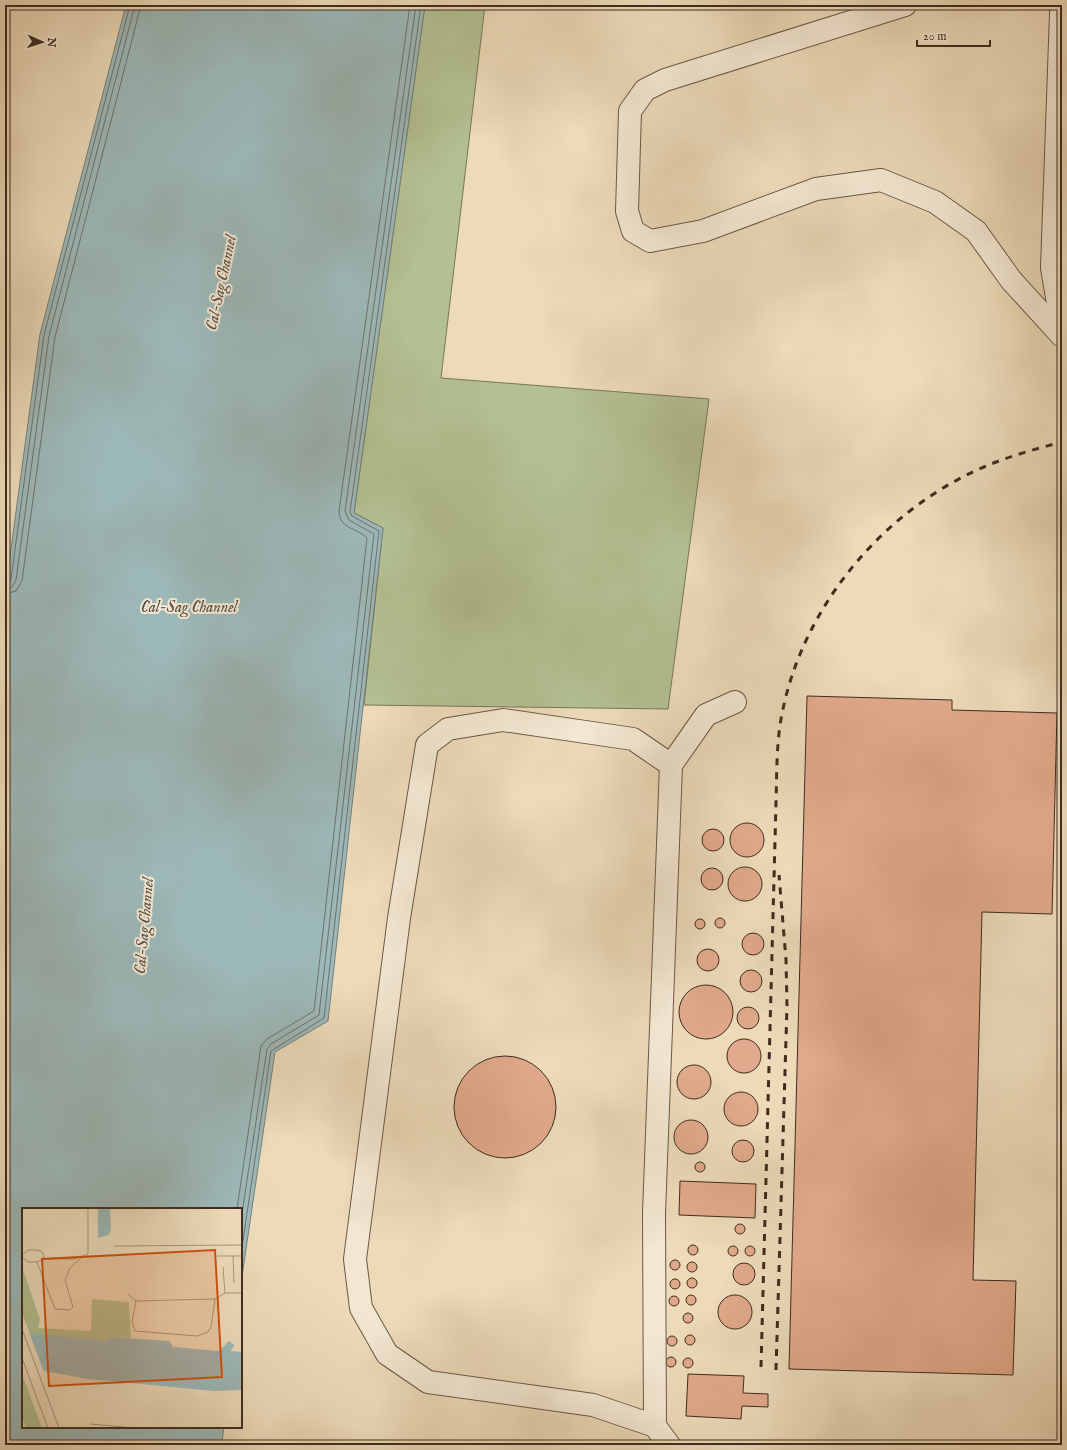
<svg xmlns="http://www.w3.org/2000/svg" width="1067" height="1450" font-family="'IM FELL English',serif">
  <rect width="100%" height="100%" fill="#ecdab9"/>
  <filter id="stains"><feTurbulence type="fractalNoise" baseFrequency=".005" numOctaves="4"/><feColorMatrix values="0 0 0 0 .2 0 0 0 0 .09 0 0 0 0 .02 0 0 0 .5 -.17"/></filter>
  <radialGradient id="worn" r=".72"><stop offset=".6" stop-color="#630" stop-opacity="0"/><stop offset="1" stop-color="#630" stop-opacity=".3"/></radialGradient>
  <polygon fill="#b3c092" stroke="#797658" points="425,5 485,5 441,378 709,399 668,709 364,705 383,528 354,513"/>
  <polygon fill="#9cb8b8" stroke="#77807b" points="126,5 425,5 354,513 383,528 328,1021 275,1052 241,1283 241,1209 23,1209 23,1427 224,1427 222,1441 226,1445 5,1445 5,593 40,334"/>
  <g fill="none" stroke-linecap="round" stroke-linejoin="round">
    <g stroke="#6e726c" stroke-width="1">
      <polyline points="5,583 9,583 11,579 44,335 130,5"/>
      <polyline points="5,588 12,587 16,580 49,336 135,5"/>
      <polyline points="5,594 16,591 22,581 55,337 141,5"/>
      <path d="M237 1209 261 1046 267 1039 314 1011 367 538C358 528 339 529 339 511L410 5"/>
      <polyline points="241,1220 267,1049 271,1044 319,1015 374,534 349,520 345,511 416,5"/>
      <polyline points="241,1254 271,1051 324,1018 379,531 352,516 350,512 421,5"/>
    </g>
  </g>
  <g fill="#e1a98b" stroke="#3f2d1f">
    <polygon points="807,696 952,700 952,710 1057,713 1052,914 982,912 973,1280 1016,1281 1013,1375 789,1369"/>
    <circle cx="747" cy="840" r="17"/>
    <circle cx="713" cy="840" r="11"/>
    <circle cx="745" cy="884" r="17"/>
    <circle cx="712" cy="879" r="11"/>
    <circle cx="720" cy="923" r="5"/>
    <circle cx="700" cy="924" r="5"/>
    <circle cx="753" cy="944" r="11"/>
    <circle cx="708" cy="960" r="11"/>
    <circle cx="751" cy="981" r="11"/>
    <circle cx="706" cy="1012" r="27"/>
    <circle cx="748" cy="1018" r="11"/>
    <circle cx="744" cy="1056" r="17"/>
    <circle cx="505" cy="1107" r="51"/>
    <circle cx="694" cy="1082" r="17"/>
    <circle cx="741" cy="1109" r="17"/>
    <circle cx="691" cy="1137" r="17"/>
    <circle cx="743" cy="1151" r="11"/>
    <circle cx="700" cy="1167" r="5"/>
    <polygon points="680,1181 756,1184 755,1218 679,1215"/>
    <circle cx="740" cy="1229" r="5"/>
    <circle cx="693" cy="1250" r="5"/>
    <circle cx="750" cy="1251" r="5"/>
    <circle cx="733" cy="1251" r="5"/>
    <circle cx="675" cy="1265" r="5"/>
    <circle cx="692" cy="1267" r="5"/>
    <circle cx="744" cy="1274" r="11"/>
    <circle cx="692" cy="1283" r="5"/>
    <circle cx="675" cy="1284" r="5"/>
    <circle cx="691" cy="1300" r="5"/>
    <circle cx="735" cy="1312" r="17"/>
    <circle cx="674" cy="1301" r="5"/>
    <circle cx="688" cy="1318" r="5"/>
    <circle cx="690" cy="1340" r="5"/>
    <circle cx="672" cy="1341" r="5"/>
    <circle cx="671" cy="1362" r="5"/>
    <circle cx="688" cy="1363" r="5"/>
    <polygon points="688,1374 744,1376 743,1393 768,1394 768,1407 742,1406 741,1419 686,1416"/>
  </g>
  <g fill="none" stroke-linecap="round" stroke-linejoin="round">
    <defs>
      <g id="minor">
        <polyline points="905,5 665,80 645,90 630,111 627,211 633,231 650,241 703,231 816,189 881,180 935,202 976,231 1011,280 1062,336"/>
        <polyline points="1061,13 1052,268 1062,327"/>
        <polyline points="655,1426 593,1405 428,1382 387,1354 361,1308 355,1259 399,918 427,745 448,729 503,720 633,739 671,765"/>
        <polyline points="669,1445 655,1426 654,1213 671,765 706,715 735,702"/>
      </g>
    </defs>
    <use href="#minor" stroke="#6a5846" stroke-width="24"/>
    <use href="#minor" stroke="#f3e7d2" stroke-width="22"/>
    <g stroke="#3f2d1f" stroke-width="3" stroke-dasharray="7 7" stroke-linecap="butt">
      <path d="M761 1367 776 803C777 772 776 740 783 709 805 604 885 509 984 467 1009 456 1036 449 1062 442"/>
      <polyline points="776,1370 787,1006 786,960 779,875"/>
    </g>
  </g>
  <g text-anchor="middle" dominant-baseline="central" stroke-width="4" stroke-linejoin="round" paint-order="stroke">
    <g font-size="16" font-style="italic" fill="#565045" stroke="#f3e7d2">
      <text transform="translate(222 283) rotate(-78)">Cal-Sag Channel</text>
      <text x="189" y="608">Cal-Sag Channel</text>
      <text transform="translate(145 926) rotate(-85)">Cal-Sag Channel</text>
    </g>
  </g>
  <g transform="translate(22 1208)">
    <rect width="220" height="220" fill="#ecdab9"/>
    <path d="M0 59 18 111 16 120 69 123 70 91 107 94 109 130 88 129 86 133 8 126 0 105ZM0 166 20 220H4L0 209Z" fill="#b3c092"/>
    <path d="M76 0H88L89 21 87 27 76 30ZM0 124 86 133 87 129 147 133 151 139 197 143 207 133 212 137 209 143 220 144V182L192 183 66 171 0 159Z" fill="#9cb8b8"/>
    <path d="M0 122 7 124 22 164 0 161Z" fill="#ecdab9"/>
    <path fill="none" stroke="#a7957b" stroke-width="1" d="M92 38 220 37M0 47 6 42H14L19 43 22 47V51L15 54H6L0 49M195 48H220M211 48 212 75M22 51H52L66 46V0M15 54 33 101 48 102 51 99 43 72 48 60 60 49M201 59 203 85H220M106 86 114 93 193 91 203 85M114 93 110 114 113 123 175 128 186 124 189 119 193 91M0 121 37 220M0 150 26 220M68 216 113 220"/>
    <path fill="#cf520f" fill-opacity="0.15" stroke="#cf520f" stroke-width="2" d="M193 42 200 169 27 178 20 51Z"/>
    <rect width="220" height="220" fill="none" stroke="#3f2d1f" stroke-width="2"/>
  </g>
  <rect width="1067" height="1450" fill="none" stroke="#ecdab9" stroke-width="20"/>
  <rect x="6" y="6" width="1055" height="1438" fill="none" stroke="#3f2d1f" stroke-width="2"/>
  <rect x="10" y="10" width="1047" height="1430" fill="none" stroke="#3f2d1f"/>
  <g transform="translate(42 42) rotate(93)" stroke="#f3e7d2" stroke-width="3" paint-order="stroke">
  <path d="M0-3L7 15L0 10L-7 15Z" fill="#3f2d1f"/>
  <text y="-6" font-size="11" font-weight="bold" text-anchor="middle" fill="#3f2d1f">N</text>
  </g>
  <path d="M917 40v6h73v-6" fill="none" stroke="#3f2d1f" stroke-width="2"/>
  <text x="923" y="40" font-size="12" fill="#3f2d1f" stroke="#f3e7d2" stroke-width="3" paint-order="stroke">20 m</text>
  <rect width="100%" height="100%" filter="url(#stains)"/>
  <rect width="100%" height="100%" fill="url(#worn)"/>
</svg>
